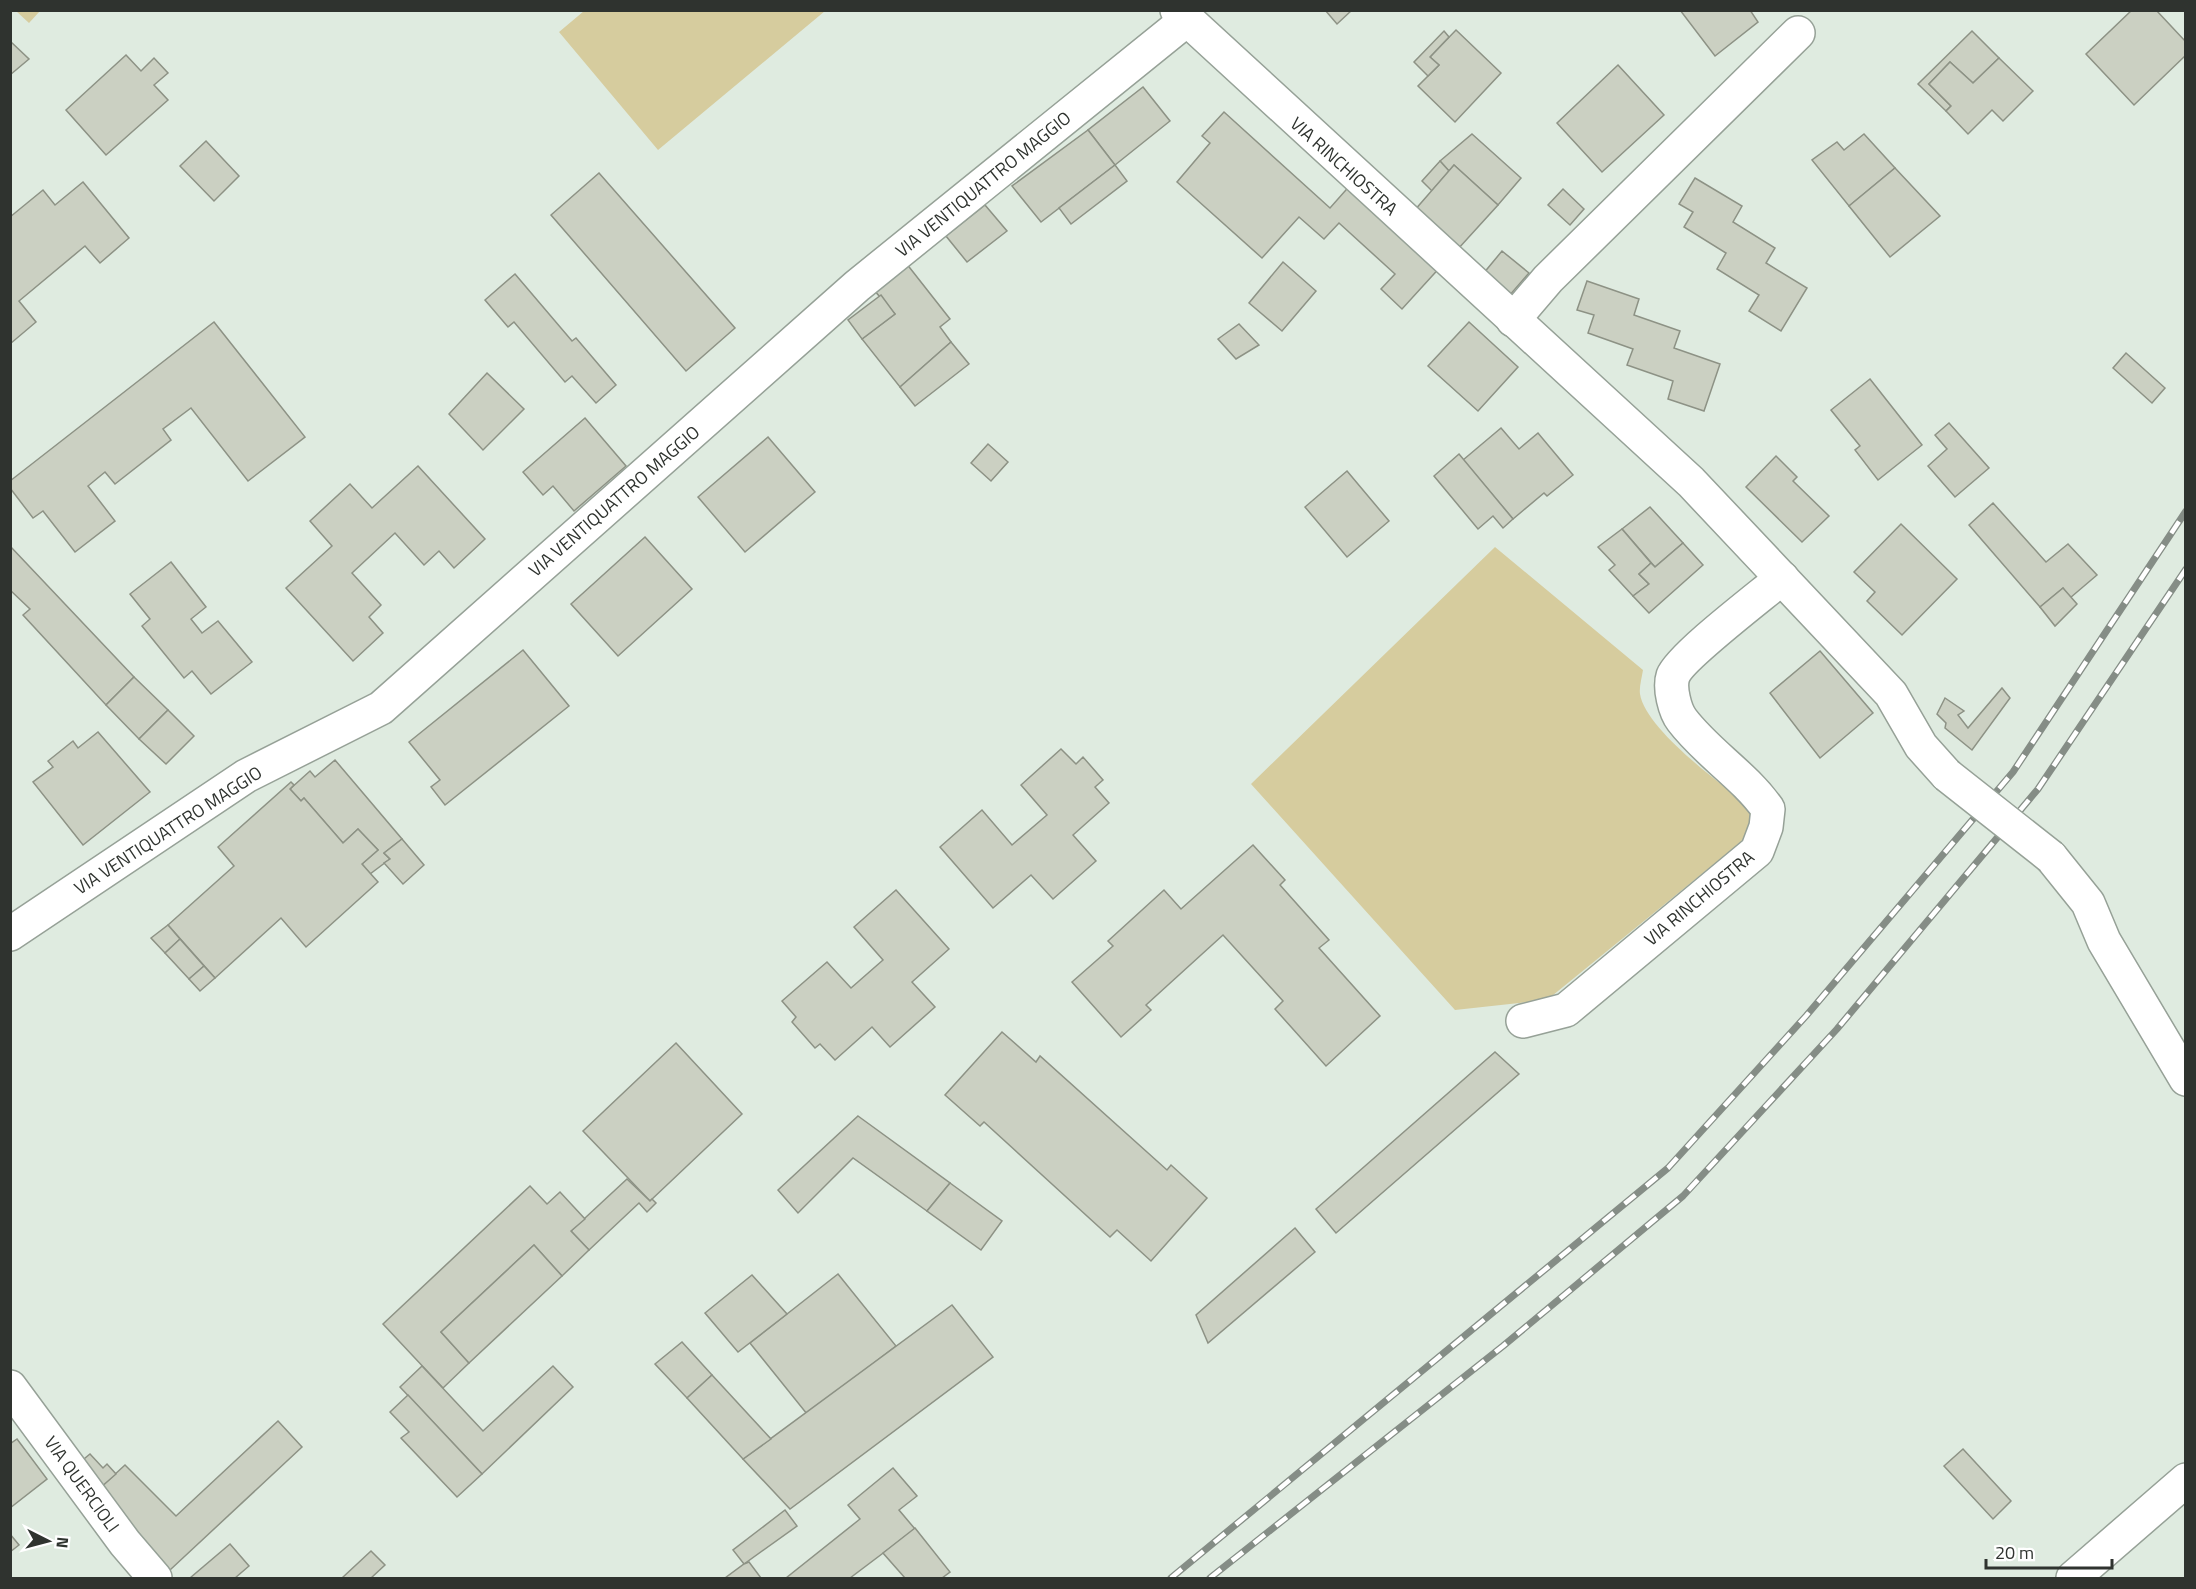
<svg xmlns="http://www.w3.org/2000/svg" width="2196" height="1589" font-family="'Titillium Web',sans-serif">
  <rect width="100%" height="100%" fill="#dfebe0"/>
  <g fill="#d6cc9e">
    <polygon points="16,11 40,11 29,23"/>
    <polygon points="584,11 584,10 825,11 658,150 559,32"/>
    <path d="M1495 547 1643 670C1642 677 1639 687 1640 694 1645 728 1719 783 1747 804 1755 819 1749 829 1741 842L1547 1000 1455 1010 1251 784Z"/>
  </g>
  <g fill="#cbd0c2" stroke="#8d9285" stroke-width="1.5">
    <polygon points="1325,10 1352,10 1337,24"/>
    <polygon points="1680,10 1750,10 1758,22 1715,56"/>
    <polygon points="2132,10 2156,10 2186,42 2186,55 2134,105 2086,54"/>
    <polygon points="1456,30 1501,73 1455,122 1418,86 1439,65 1430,57"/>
    <polygon points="1444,31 1449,37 1430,57 1439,65 1428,76 1414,62"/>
    <polygon points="1972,31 1999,58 1973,83 1950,62 1929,84 1951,106 1946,111 1918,84"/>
    <polygon points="10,41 29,59 10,75"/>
    <polygon points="126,55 141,71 154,58 168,73 154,85 168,100 106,155 66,110"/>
    <polygon points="1999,58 2033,91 2003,121 1992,110 1968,134 1946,111 1951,106 1929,84 1950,62 1973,83"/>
    <polygon points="1618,65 1664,115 1602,172 1557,123"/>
    <polygon points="1143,87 1170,121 1115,165 1088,130"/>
    <polygon points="1224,112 1330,208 1353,182 1443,264 1402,309 1381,289 1395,274 1339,223 1324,239 1299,217 1262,258 1177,182 1210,143 1202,136"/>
    <polygon points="1088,130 1115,165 1041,222 1012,186"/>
    <polygon points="1472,134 1521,178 1498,205 1454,165 1449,171 1440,161"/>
    <polygon points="1864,134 1895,168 1849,206 1812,160 1837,142 1844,150"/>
    <polygon points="206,141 239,176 214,201 180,166"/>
    <polygon points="1440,161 1449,171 1432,191 1422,181"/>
    <polygon points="1115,165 1127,181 1071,224 1059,208"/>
    <polygon points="1454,165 1498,205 1458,249 1414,211"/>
    <polygon points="1895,168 1940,216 1890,257 1849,206"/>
    <polygon points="599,173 735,328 686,371 551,215"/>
    <polygon points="1695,178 1742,206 1733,222 1775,248 1766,263 1807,288 1781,331 1749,311 1759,295 1717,269 1726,253 1684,227 1693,212 1679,204"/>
    <polygon points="83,182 129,238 100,263 85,246 19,301 36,322 10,344 10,217 43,190 55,205"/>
    <polygon points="1563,189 1584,209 1570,225 1548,205"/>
    <polygon points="985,205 1007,231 967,262 946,236"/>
    <polygon points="1502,251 1529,273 1509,296 1483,274"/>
    <polygon points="1283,262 1316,291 1282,331 1249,303"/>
    <polygon points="906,263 950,319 940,327 951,342 900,387 862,339 895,314 873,289"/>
    <polygon points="515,274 572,341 576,338 616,385 596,403 572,376 565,382 514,322 508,327 485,300"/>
    <polygon points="1587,281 1639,299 1634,315 1680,331 1674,348 1720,364 1704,411 1668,399 1673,381 1627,365 1633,349 1588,333 1594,315 1577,310"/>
    <polygon points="881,295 895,314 862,339 848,320"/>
    <polygon points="214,322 305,437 248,481 191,408 163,429 171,440 115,484 105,472 88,486 115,521 75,552 43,511 33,518 10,488 10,481"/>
    <polygon points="1469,322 1518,367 1478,411 1428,366"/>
    <polygon points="1239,324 1259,345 1236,359 1218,339"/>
    <polygon points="951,342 969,364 915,406 900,387"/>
    <polygon points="2126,353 2165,388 2152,403 2113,368"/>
    <polygon points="487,373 524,409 483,450 449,414"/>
    <polygon points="1870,379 1922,445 1878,480 1855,450 1860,446 1831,410"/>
    <polygon points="585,418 626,466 574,511 553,486 543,495 523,472"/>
    <polygon points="1949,423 1989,468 1955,497 1928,466 1947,449 1935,435"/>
    <polygon points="1501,428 1519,449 1538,433 1573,475 1547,496 1544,493 1513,519 1463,460"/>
    <polygon points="768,437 815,492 745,552 698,497"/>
    <polygon points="988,444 1008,462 991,481 971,463"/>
    <polygon points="1459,454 1513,519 1503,528 1493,516 1478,529 1434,476"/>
    <polygon points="1776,456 1797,477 1793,481 1829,516 1802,542 1746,487"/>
    <polygon points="418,466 485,539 454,568 439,551 424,565 395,533 352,573 381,605 369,617 383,633 353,661 286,588 332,546 310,521 350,484 372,508"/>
    <polygon points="1347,471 1389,521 1347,557 1305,507"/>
    <polygon points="1993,503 2046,562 2068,544 2097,575 2070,598 2063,588 2040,607 1969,525"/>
    <polygon points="1650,507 1683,543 1655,567 1622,529"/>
    <polygon points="1901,524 1957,579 1902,635 1867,601 1875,592 1854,572"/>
    <polygon points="1622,529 1651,563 1639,574 1649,584 1633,596 1609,570 1615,565 1598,547"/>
    <polygon points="645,537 692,589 618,656 571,604"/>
    <polygon points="1683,543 1703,565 1649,613 1633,596 1649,584 1639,574 1651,563 1655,567"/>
    <polygon points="10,546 134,677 106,705 23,615 30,609 10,590"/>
    <polygon points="171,562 206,607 191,619 202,633 218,621 252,662 211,694 192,671 184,678 142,626 150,619 130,594"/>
    <polygon points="2063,588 2077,604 2055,626 2040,607"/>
    <polygon points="523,650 569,706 445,805 431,787 440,780 409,742"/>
    <polygon points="1820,651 1873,713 1820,758 1770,693"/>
    <polygon points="134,677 168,710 139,739 106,705"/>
    <polygon points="2002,688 2010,698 1972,750 1945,728 1946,723 1937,714 1945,698 1964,711 1958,715 1968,728"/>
    <polygon points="168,710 194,736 166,764 139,739"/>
    <polygon points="98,732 150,792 83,845 33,782 53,767 48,761 73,741 78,748"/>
    <polygon points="1061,749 1076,764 1083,757 1103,780 1095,787 1109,803 1073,835 1096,861 1053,899 1031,875 993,908 940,847 982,810 1012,845 1047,815 1021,785"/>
    <polygon points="335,760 402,839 384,853 390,859 370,874 362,864 378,850 358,829 343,843 304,798 301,801 290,789 310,771 315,777"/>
    <polygon points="291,782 294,785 290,789 301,801 304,798 343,843 358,829 378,850 362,864 378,882 306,947 281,918 215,978 168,925 234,866 218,847"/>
    <polygon points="402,839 424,865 403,884 384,863 390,859 384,853"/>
    <polygon points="1253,845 1285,880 1280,885 1329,940 1319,948 1380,1016 1326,1066 1275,1009 1283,1001 1223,935 1146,1005 1151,1010 1121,1037 1072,982 1113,946 1108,941 1164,890 1181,909"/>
    <polygon points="896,890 949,949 912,982 935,1007 890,1047 872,1027 835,1060 820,1044 815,1048 792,1022 796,1017 782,1001 827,962 851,988 883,960 854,927"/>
    <polygon points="168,925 180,939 165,953 151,938"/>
    <polygon points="180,939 204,966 189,979 165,953"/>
    <polygon points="204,966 215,978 200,991 189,979"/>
    <polygon points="1002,1032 1036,1062 1040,1056 1167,1170 1171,1165 1207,1198 1151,1261 1117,1230 1110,1237 984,1122 980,1126 945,1095"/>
    <polygon points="676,1043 742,1114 650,1201 583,1131"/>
    <polygon points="1495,1052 1519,1074 1336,1233 1316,1209"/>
    <polygon points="858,1116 950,1183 927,1211 853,1158 798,1213 778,1190"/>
    <polygon points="627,1179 650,1201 652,1199 656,1203 647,1212 639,1203 589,1250 571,1231"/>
    <polygon points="950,1183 1002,1221 981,1250 927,1211"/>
    <polygon points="530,1186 547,1204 560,1192 585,1219 571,1231 589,1250 562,1276 534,1245 441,1332 469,1363 443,1388 383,1324"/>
    <polygon points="1295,1228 1315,1252 1208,1343 1196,1315"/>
    <polygon points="534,1245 562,1276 469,1363 441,1332"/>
    <polygon points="838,1274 896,1346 807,1414 750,1343"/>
    <polygon points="752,1275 787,1314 738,1352 705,1313"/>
    <polygon points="952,1305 993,1357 790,1509 743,1459"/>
    <polygon points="682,1342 712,1375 687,1398 655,1364"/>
    <polygon points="422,1366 483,1431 553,1366 573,1387 482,1474 400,1387"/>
    <polygon points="712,1375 771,1439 743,1459 687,1398"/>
    <polygon points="408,1395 482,1474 457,1497 401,1438 409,1432 390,1412"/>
    <polygon points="278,1421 302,1447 170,1570 100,1488 125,1465 176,1516"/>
    <polygon points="17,1439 47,1479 10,1508 10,1444"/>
    <polygon points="1963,1449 2011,1501 1993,1519 1944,1466"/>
    <polygon points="90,1454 103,1468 107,1464 116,1474 100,1488 79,1463"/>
    <polygon points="893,1468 917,1496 899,1510 915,1529 850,1578 786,1578 860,1519 848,1505"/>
    <polygon points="785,1510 797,1526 744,1564 733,1550"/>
    <polygon points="915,1528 950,1572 942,1578 905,1578 883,1553"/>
    <polygon points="10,1534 19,1545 10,1552"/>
    <polygon points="230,1544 249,1566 235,1578 190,1578"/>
    <polygon points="371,1551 385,1565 371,1578 342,1578"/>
    <polygon points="749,1562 761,1578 725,1578 744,1564"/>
  </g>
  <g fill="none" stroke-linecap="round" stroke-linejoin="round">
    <defs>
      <g id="street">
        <polyline points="1177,10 1691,482 1891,694 1921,746 1947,775"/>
        <polyline points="1513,320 1548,279 1798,33"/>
        <polyline points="2051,857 2088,903 2104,941 2186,1079"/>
        <polyline points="10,934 246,776 381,708 857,286 1185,21"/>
        <path d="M1523 1021 1566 1010 1757 851 1766 827 1768 809C1744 775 1707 753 1682 720 1675 711 1669 688 1673 676 1680 657 1762 595 1782 578"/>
        <polyline points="10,1387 125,1543 155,1578"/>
      </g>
      <polyline id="secondary" points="2073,1578 2186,1480"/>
    </defs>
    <use href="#street" stroke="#96a197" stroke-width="36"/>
    <use href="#secondary" stroke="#96a197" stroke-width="36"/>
    <use href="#street" stroke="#fff" stroke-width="33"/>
    <use href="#secondary" stroke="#fff" stroke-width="33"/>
    <defs>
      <g id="rail">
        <polyline points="1171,1578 1668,1168 1806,1016 2013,772 2186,511"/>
        <polyline points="1210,1578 1503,1346 1683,1196 1837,1029 2038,789 2186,569"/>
      </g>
    </defs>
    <use href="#rail" stroke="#858d86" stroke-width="7"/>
    <use href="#rail" stroke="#fff" stroke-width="4.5" stroke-dasharray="14" stroke-linecap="butt"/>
    <defs>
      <polyline id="street-bridge" points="1947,775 2051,857"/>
    </defs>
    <use href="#street-bridge" stroke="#96a197" stroke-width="36" stroke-linecap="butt"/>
    <use href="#street-bridge" stroke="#fff" stroke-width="33"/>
  </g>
  <g text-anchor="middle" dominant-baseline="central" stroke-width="6" stroke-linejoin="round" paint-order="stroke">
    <g font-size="18" fill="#2f332f" stroke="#fff">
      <text transform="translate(1344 166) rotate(42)">VIA RINCHIOSTRA</text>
      <text transform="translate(983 184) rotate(-39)">VIA VENTIQUATTRO MAGGIO</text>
      <text transform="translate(614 501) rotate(-41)">VIA VENTIQUATTRO MAGGIO</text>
      <text transform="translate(168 830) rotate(-33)">VIA VENTIQUATTRO MAGGIO</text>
      <text transform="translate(1699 898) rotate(-40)">VIA RINCHIOSTRA</text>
      <text transform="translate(82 1484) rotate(54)">VIA QUERCIOLI</text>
    </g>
  </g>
  <rect width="2196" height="1589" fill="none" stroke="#2f332f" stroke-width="24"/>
  <g transform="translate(48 1541) rotate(96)" stroke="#ffffff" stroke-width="4.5" paint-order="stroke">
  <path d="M0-4.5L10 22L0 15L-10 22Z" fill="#2f332f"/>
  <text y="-9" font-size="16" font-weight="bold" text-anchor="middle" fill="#2f332f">N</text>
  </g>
  <path d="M1986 1559v9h126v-9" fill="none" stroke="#2f332f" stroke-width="3"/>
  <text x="1995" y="1559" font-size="18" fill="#2f332f" stroke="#ffffff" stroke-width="4.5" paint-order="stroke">20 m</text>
</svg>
